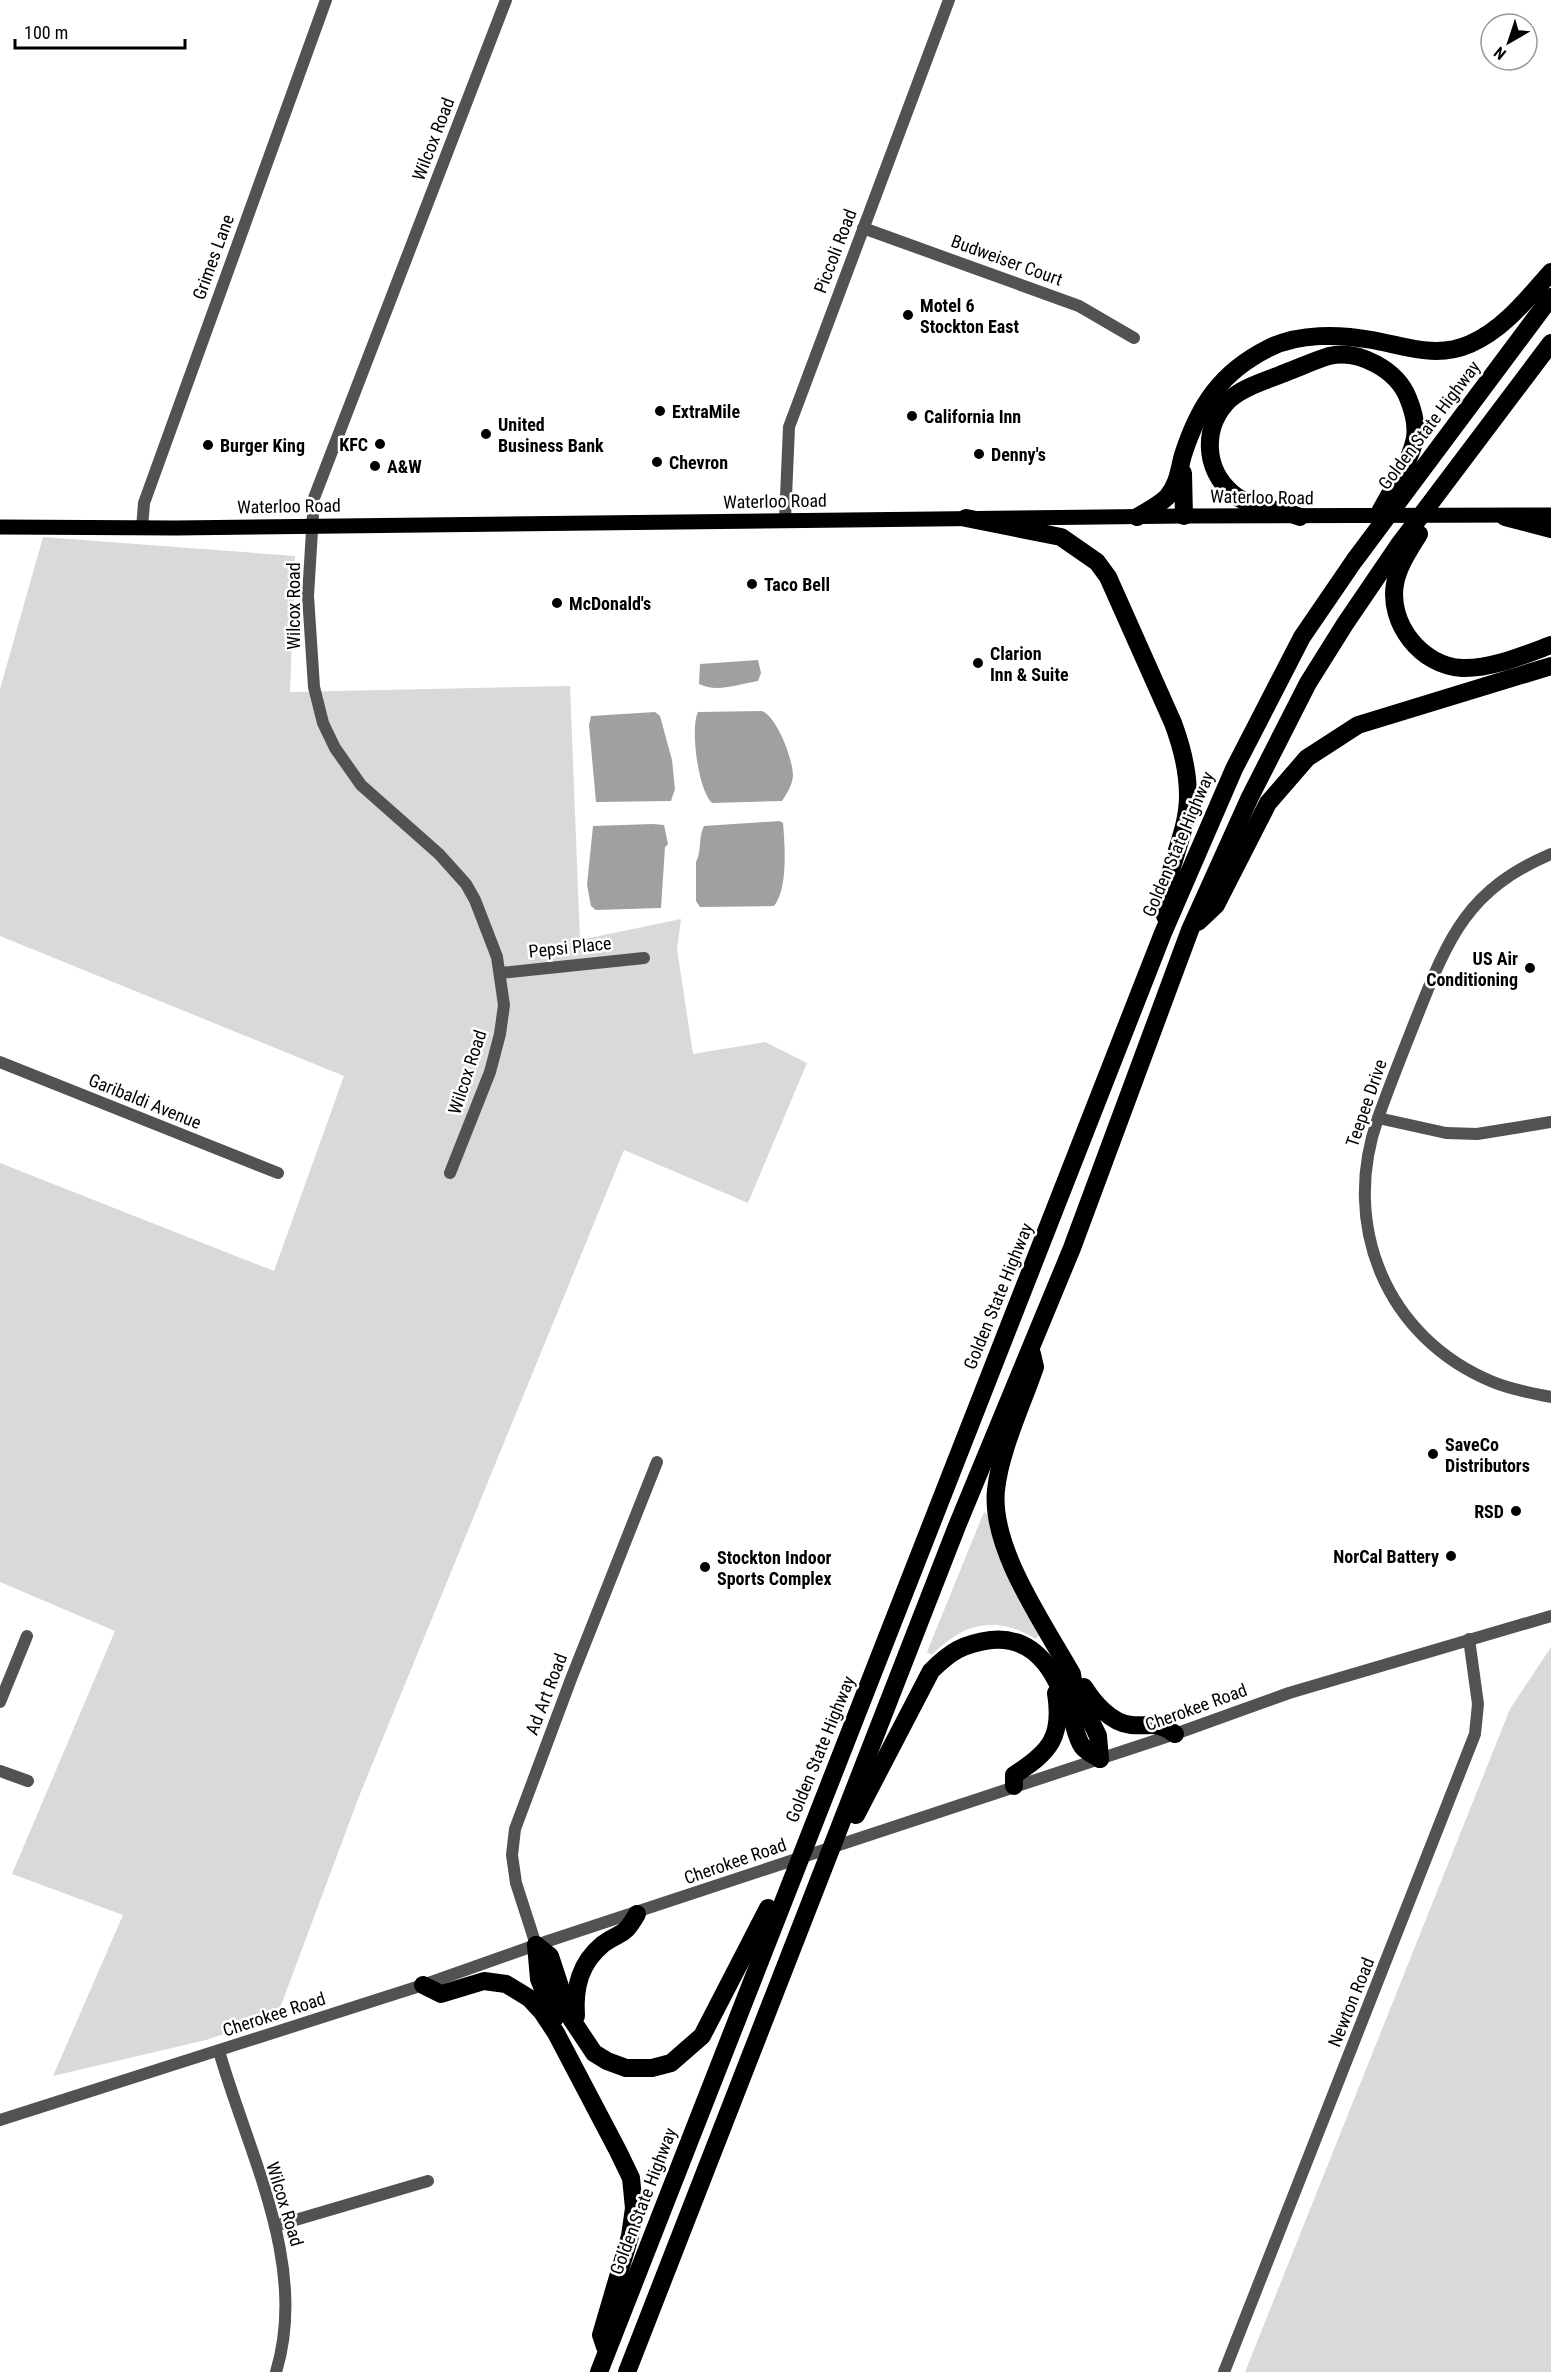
<svg xmlns="http://www.w3.org/2000/svg" width="1551" height="2372" font-family="'Roboto Condensed',sans-serif">
  <rect width="100%" height="100%" fill="#fff"/>
  <g fill="#d9d9d9">
    <polygon points="43,537 295,556 290,692 570,686 580,940 681,919 677,949 693,1054 765,1042 807,1063 748,1203 624,1150 360,1794 277,2016 206,2040 53,2076 123,1915 12,1874 115,1631 0,1582 0,1163 274,1271 344,1076 0,936 0,689"/>
    <path d="M984 1512 989 1515C997 1560 1016 1597 1039 1635L1036 1639C996 1615 964 1622 932 1655L927 1652Z"/>
    <polygon points="1551,1647 1551,2372 1245,2372 1510,1709"/>
  </g>
  <g fill="#a0a0a0">
    <path d="M758 660 761 673 758 681C739 684 717 693 699 684L700 664Z"/>
    <path d="M762 711C777 717 793 759 793 776 792 786 787 793 782 801L712 803C698 790 690 728 698 712Z"/>
    <polygon points="655,712 660,716 672,760 675,789 671,801 596,802 589,725 591,716"/>
    <path d="M780 821 783 823C785 846 788 889 774 906L700 907 696 901V862C702 851 698 837 704 826Z"/>
    <polygon points="653,824 664,825 668,844 665,847 661,908 596,910 591,906 587,885 593,826"/>
  </g>
  <g fill="none" stroke-linecap="round" stroke-linejoin="round">
    <g stroke="#525252" stroke-width="12">
      <polyline points="863,228 1079,306 1134,338"/>
      <polyline points="785,520 789,427 949,0"/>
      <polyline points="142,528 144,503 326,0"/>
      <path d="M1551 854C1466 890 1448 939 1416 1019 1403 1052 1390 1084 1378 1118 1340 1225 1386 1338 1493 1382 1512 1390 1532 1393 1551 1397"/>
      <polyline points="500,973 644,958"/>
      <polyline points="0,1062 278,1173"/>
      <polyline points="1378,1118 1446,1133 1477,1134 1551,1122"/>
      <polyline points="450,1173 490,1072 500,1034 504,1005 497,957 475,900 466,884 439,854 361,785 335,748 323,723 314,687 308,596 314,498 506,0"/>
      <polyline points="0,1702 27,1636"/>
      <polyline points="0,1771 28,1781"/>
      <polyline points="536,1945 516,1883 512,1855 515,1829 571,1679 657,1462"/>
      <path d="M219 2051C248 2153 309 2265 276 2372"/>
      <polyline points="275,2226 428,2181"/>
    </g>
    <g stroke="#525252" stroke-width="12">
      <polyline points="0,2120 423,1985 536,1945 1175,1734 1289,1693 1551,1616"/>
      <polyline points="1224,2372 1475,1734 1478,1704 1469,1639"/>
    </g>
    <polyline stroke="#000" stroke-width="15" points="0,527 176,528 1184,516 1551,515"/>
    <g stroke="#000" stroke-width="18">
      <polyline points="1183,473 1184,516"/>
      <path d="M1137 517C1147 511 1159 505 1167 497 1178 485 1179 469 1183 455 1199 405 1221 372 1269 348 1299 333 1339 334 1372 340 1405 346 1436 359 1470 344 1503 330 1527 299 1551 272"/>
      <path d="M1300 517C1279 508 1250 509 1232 493 1204 469 1202 427 1229 400 1243 387 1265 381 1282 374 1298 368 1313 361 1329 356 1359 349 1397 370 1408 398 1413 410 1417 424 1415 438 1410 463 1392 489 1380 512"/>
      <polyline points="1505,517 1551,529"/>
      <path d="M966 518 1061 537 1097 562 1108 577 1173 723C1182 747 1188 771 1188 796 1188 826 1174 854 1168 883 1166 894 1166 905 1165 916"/>
      <path d="M1419 534C1410 549 1398 566 1395 584 1388 623 1421 666 1462 668 1491 669 1524 655 1551 645"/>
      <polyline points="1198,922 1216,905 1268,803 1307,758 1358,725 1551,666"/>
      <path d="M1032 1354 1035 1367C1022 1405 1000 1451 996 1490 990 1548 1044 1624 1072 1674L1074 1686 1098 1736 1100 1759"/>
      <path d="M1084 1687C1094 1703 1111 1723 1131 1725 1154 1727 1154 1720 1175 1734"/>
      <path d="M1014 1786V1775C1050 1752 1063 1737 1056 1693"/>
      <path d="M856 1815 931 1671C951 1651 963 1644 991 1640 1040 1635 1059 1680 1072 1719 1075 1727 1077 1739 1082 1746 1085 1751 1095 1756 1100 1759"/>
      <polyline points="536,1945 550,1956 570,2017 594,2053 607,2061 626,2068 652,2068 671,2063 702,2036 768,1908"/>
      <polyline points="536,1945 539,1979 555,2018"/>
      <polyline points="423,1985 441,1994 484,1981 506,1984 529,1998 542,2012 556,2033 618,2151 631,2178 634,2208 630,2236 601,2335 605,2347"/>
      <path d="M576 2016C574 1987 580 1963 603 1944 623 1930 623 1938 637 1914"/>
      <polyline points="599,2372 1163,933 1234,769 1302,637 1354,561 1551,297"/>
      <polyline points="627,2372 957,1526 1072,1248 1190,930 1250,797 1308,683 1345,624 1398,546 1551,343"/>
    </g>
  </g>
  <g fill="#000" stroke="#fff" stroke-width="2">
    <circle cx="908" cy="315" r="6"/>
    <circle cx="660" cy="411" r="6"/>
    <circle cx="912" cy="416" r="6"/>
    <circle cx="486" cy="434" r="6"/>
    <circle cx="380" cy="444" r="6"/>
    <circle cx="208" cy="445" r="6"/>
    <circle cx="979" cy="454" r="6"/>
    <circle cx="657" cy="462" r="6"/>
    <circle cx="375" cy="466" r="6"/>
    <circle cx="752" cy="584" r="6"/>
    <circle cx="557" cy="603" r="6"/>
    <circle cx="978" cy="663" r="6"/>
    <circle cx="1530" cy="968" r="6"/>
    <circle cx="1433" cy="1454" r="6"/>
    <circle cx="1516" cy="1511" r="6"/>
    <circle cx="1451" cy="1556" r="6"/>
    <circle cx="705" cy="1567" r="6"/>
  </g>
  <g text-anchor="middle" dominant-baseline="central" stroke-width="5" stroke-linejoin="round" paint-order="stroke">
    <g font-size="18" fill="#000" stroke="#fff">
      <text transform="translate(433 139) rotate(-69)">Wilcox Road</text>
      <text transform="translate(835 251) rotate(-69)">Piccoli Road</text>
      <text transform="translate(213 257) rotate(-70)">Grimes Lane</text>
      <text transform="translate(1007 260) rotate(20)">Budweiser Court</text>
      <text transform="translate(1429 425) rotate(-53)">Golden State Highway</text>
      <text transform="translate(1262 497) rotate(1)">Waterloo Road</text>
      <text transform="translate(775 501) rotate(-1)">Waterloo Road</text>
      <text transform="translate(289 506) rotate(-1)">Waterloo Road</text>
      <text transform="translate(293 606) rotate(-90)">Wilcox Road</text>
      <text transform="translate(1178 844) rotate(-67)">Golden State Highway</text>
      <text transform="translate(570 947) rotate(-6)">Pepsi Place</text>
      <text transform="translate(467 1072) rotate(-72)">Wilcox Road</text>
      <text transform="translate(145 1101) rotate(22)">Garibaldi Avenue</text>
      <text transform="translate(1366 1103) rotate(-71)">Teepee Drive</text>
      <text transform="translate(998 1296) rotate(-68)">Golden State Highway</text>
      <text transform="translate(546 1694) rotate(-69)">Ad Art Road</text>
      <text transform="translate(1196 1707) rotate(-20)">Cherokee Road</text>
      <text transform="translate(820 1749) rotate(-68)">Golden State Highway</text>
      <text transform="translate(735 1861) rotate(-19)">Cherokee Road</text>
      <text transform="translate(1351 2002) rotate(-68)">Newton Road</text>
      <text transform="translate(274 2014) rotate(-18)">Cherokee Road</text>
      <text transform="translate(643 2201) rotate(-69)">Golden State Highway</text>
      <text transform="translate(285 2204) rotate(73)">Wilcox Road</text>
    </g>
    <g font-size="18" font-weight="bold" fill="#000" stroke="#fff" text-anchor="start">
      <text x="920" y="305">Motel 6<tspan x="920" dy="21">Stockton East</tspan></text>
      <text x="672" y="411">ExtraMile</text>
      <text x="924" y="416">California Inn</text>
      <text x="498" y="424">United<tspan x="498" dy="21">Business Bank</tspan></text>
      <text x="368" y="444" text-anchor="end">KFC</text>
      <text x="220" y="445">Burger King</text>
      <text x="991" y="454">Denny's</text>
      <text x="669" y="462">Chevron</text>
      <text x="387" y="466">A&amp;W</text>
      <text x="764" y="584">Taco Bell</text>
      <text x="569" y="603">McDonald's</text>
      <text x="990" y="653">Clarion<tspan x="990" dy="21">Inn &amp; Suite</tspan></text>
      <text x="1518" y="958" text-anchor="end">US Air<tspan x="1518" dy="21">Conditioning</tspan></text>
      <text x="1445" y="1444">SaveCo<tspan x="1445" dy="21">Distributors</tspan></text>
      <text x="1504" y="1511" text-anchor="end">RSD</text>
      <text x="1439" y="1556" text-anchor="end">NorCal Battery</text>
      <text x="717" y="1557">Stockton Indoor<tspan x="717" dy="21">Sports Complex</tspan></text>
    </g>
  </g>
  <g transform="translate(1509 42) rotate(219)"><circle r="28" fill="#ffffff" stroke="#999999" stroke-width="1.5"/>
  <path d="M0-4.5L10 22L0 15L-10 22Z" fill="#000000"/>
  <text y="-9" font-size="16" font-weight="bold" text-anchor="middle" fill="#000000">N</text>
  </g>
  <path d="M15 39v9h170v-9" fill="none" stroke="#000000" stroke-width="3"/>
  <text x="24" y="39" font-size="18" fill="#000000" stroke="#ffffff" stroke-width="4.5" paint-order="stroke">100 m</text>
</svg>
